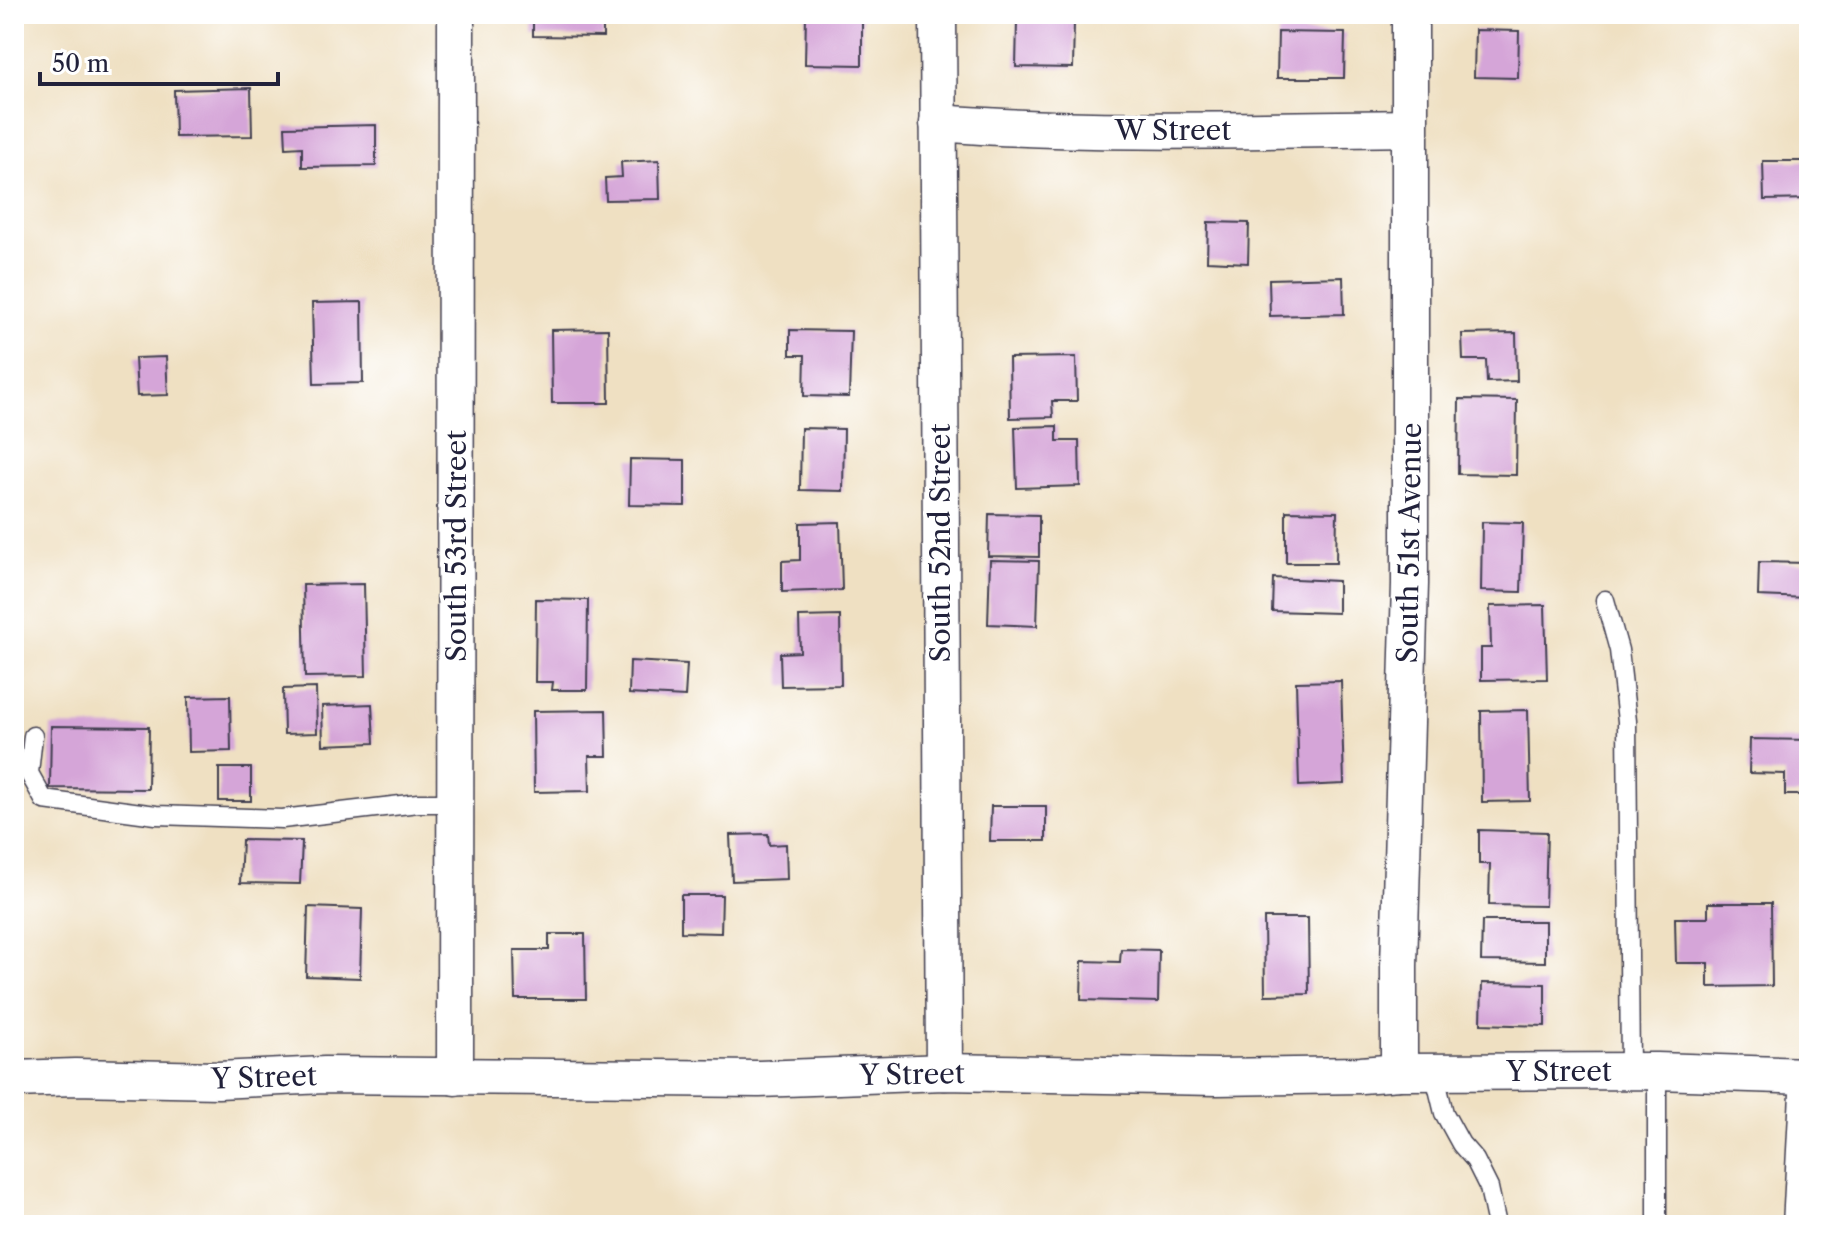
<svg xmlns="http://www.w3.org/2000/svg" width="1823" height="1239" font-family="'Libre Caslon Text',serif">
  <rect width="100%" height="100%" fill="#fff"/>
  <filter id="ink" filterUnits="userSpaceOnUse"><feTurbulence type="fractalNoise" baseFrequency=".0125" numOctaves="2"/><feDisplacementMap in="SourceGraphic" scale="16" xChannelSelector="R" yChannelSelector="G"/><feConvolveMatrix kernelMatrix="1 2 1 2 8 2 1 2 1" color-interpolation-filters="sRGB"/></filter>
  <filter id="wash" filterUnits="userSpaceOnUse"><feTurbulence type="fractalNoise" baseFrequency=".006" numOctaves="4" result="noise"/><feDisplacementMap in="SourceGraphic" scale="32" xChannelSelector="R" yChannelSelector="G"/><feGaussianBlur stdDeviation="1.8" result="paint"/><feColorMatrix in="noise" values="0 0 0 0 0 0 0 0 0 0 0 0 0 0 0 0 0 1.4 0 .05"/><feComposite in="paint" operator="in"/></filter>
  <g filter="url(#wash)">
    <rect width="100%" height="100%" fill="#efe0c2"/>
    <g id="blocks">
      <g fill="#d5a5d8">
        <polygon points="533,14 603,14 603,37 533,36"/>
        <polygon points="806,14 862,14 862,65 805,64"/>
        <polygon points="1017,21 1074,22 1073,68 1016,67"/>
        <polygon points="1475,30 1519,31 1518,78 1474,77"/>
        <polygon points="1278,32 1345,33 1344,78 1277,78"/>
        <polygon points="251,88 252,136 175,137 174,90"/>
        <polygon points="376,125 376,166 302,167 302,147 286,148 285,127"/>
        <polygon points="659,160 660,199 606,200 605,178 622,177 621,162"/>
        <polygon points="1763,161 1809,161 1809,199 1764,200"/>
        <polygon points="1208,222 1249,223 1248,263 1207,261"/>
        <polygon points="1343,277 1344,314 1270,316 1269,279"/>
        <polygon points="362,302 363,383 314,384 312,303"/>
        <polygon points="608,329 609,403 552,403 551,330"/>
        <polygon points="790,330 851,331 849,397 804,396 805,355 790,355"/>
        <polygon points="1516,333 1517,381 1487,382 1486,360 1463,360 1462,334"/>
        <polygon points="166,357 168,395 137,396 135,358"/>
        <polygon points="1076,357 1077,401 1052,401 1053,417 1010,418 1009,358"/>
        <polygon points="1459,399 1517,400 1516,475 1458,474"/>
        <polygon points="1057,426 1057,441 1079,441 1080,486 1017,488 1015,427"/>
        <polygon points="801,428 844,429 843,491 800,490"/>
        <polygon points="630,459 685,460 685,506 629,505"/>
        <polygon points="1286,511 1337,512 1336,563 1286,563"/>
        <polygon points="989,514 1039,515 1039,557 988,556"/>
        <polygon points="840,522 842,590 782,592 782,561 800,560 800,523"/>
        <polygon points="1482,522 1523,523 1521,592 1481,591"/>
        <polygon points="990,560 1039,561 1037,626 988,624"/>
        <polygon points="1759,562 1809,563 1809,598 1758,596"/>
        <polygon points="1273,578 1338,581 1338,613 1272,611"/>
        <polygon points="364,584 366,676 305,677 303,585"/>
        <polygon points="536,599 588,600 587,690 552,690 553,682 535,682"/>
        <polygon points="1545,605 1547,679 1481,680 1481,648 1491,648 1490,606"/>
        <polygon points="840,616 841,685 781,686 780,653 800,652 799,617"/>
        <polygon points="630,661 687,664 685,697 629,694"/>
        <polygon points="1341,681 1344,784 1299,786 1296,682"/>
        <polygon points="316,688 317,733 284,734 283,689"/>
        <polygon points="230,696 231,751 189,752 188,697"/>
        <polygon points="372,704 374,743 323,745 322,706"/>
        <polygon points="606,710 607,756 589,756 590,791 534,792 533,711"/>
        <polygon points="1528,710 1530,801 1482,802 1481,711"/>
        <polygon points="51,726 149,727 148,789 50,788"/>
        <polygon points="1750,739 1809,740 1809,795 1785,795 1785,774 1749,773"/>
        <rect x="219" y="768" width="32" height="33"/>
        <polygon points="991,806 1046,806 1046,841 990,841"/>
        <polygon points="1479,830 1547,832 1545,906 1489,905 1490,864 1479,864"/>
        <polygon points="768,834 769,845 786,844 787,879 732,881 730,835"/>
        <polygon points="242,840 302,841 300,884 240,883"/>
        <polygon points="681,895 722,895 721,933 681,932"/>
        <polygon points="1708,903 1771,903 1772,986 1708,987 1708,963 1676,963 1675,918 1708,918"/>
        <polygon points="308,907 362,909 360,978 306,976"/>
        <polygon points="1264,918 1308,918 1309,994 1265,995"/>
        <polygon points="1482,921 1545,921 1545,962 1481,961"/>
        <polygon points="549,934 585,934 586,999 515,999 514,950 549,950"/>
        <polygon points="1121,949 1159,950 1158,1002 1081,1000 1082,961 1120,962"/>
        <polygon points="1482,983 1545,984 1545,1026 1481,1024"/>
      </g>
    </g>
  </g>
  <g filter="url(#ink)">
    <use href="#blocks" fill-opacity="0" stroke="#413e4f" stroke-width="2"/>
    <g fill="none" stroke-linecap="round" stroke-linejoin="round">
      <defs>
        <g id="lane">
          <polyline points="1605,600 1619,650 1627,721 1630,1071"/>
          <polyline points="33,736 29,773 44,800 156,815 282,819 418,803 456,803"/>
          <polyline points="1434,1072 1444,1113 1461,1144 1475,1160 1489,1188 1497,1225"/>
          <polyline points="1657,1225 1657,1071"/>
          <polyline points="1792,1225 1800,1075"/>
        </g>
        <g id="street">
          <polyline points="938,14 944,1072"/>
          <path d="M938 123C1094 135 1252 130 1409 128"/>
          <polyline points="1399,1072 1399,966 1410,584 1410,14"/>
          <polyline points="455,1077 456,14"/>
          <polyline points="14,1079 75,1077 218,1080 325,1075 759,1079 944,1072 1217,1077 1361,1075 1399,1072 1657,1071 1809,1076"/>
        </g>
      </defs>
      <use href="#lane" stroke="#413e4f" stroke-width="21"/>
      <use href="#street" stroke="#413e4f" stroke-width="39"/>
      <use href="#lane" stroke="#fff" stroke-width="18"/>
      <use href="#street" stroke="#fff" stroke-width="36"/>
    </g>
  </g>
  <g text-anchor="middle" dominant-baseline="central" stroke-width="7" stroke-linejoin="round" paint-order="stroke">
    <g font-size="28" fill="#22223b" stroke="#fff">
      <text x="1173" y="130">W Street</text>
      <text transform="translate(940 543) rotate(-90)">South 52nd Street</text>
      <text transform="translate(1409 543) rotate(-89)">South 51st Avenue</text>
      <text transform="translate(456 546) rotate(-90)">South 53rd Street</text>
      <text x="1559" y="1071">Y Street</text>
      <text transform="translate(912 1074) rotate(-1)">Y Street</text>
      <text transform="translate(264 1077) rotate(-2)">Y Street</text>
    </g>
  </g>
  <rect width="1823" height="1239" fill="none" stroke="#fff" stroke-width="48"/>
  <path d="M40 72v12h238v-12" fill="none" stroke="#22223b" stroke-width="4"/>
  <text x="52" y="72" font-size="24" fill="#22223b" stroke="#ffffff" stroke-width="6" paint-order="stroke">50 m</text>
</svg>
